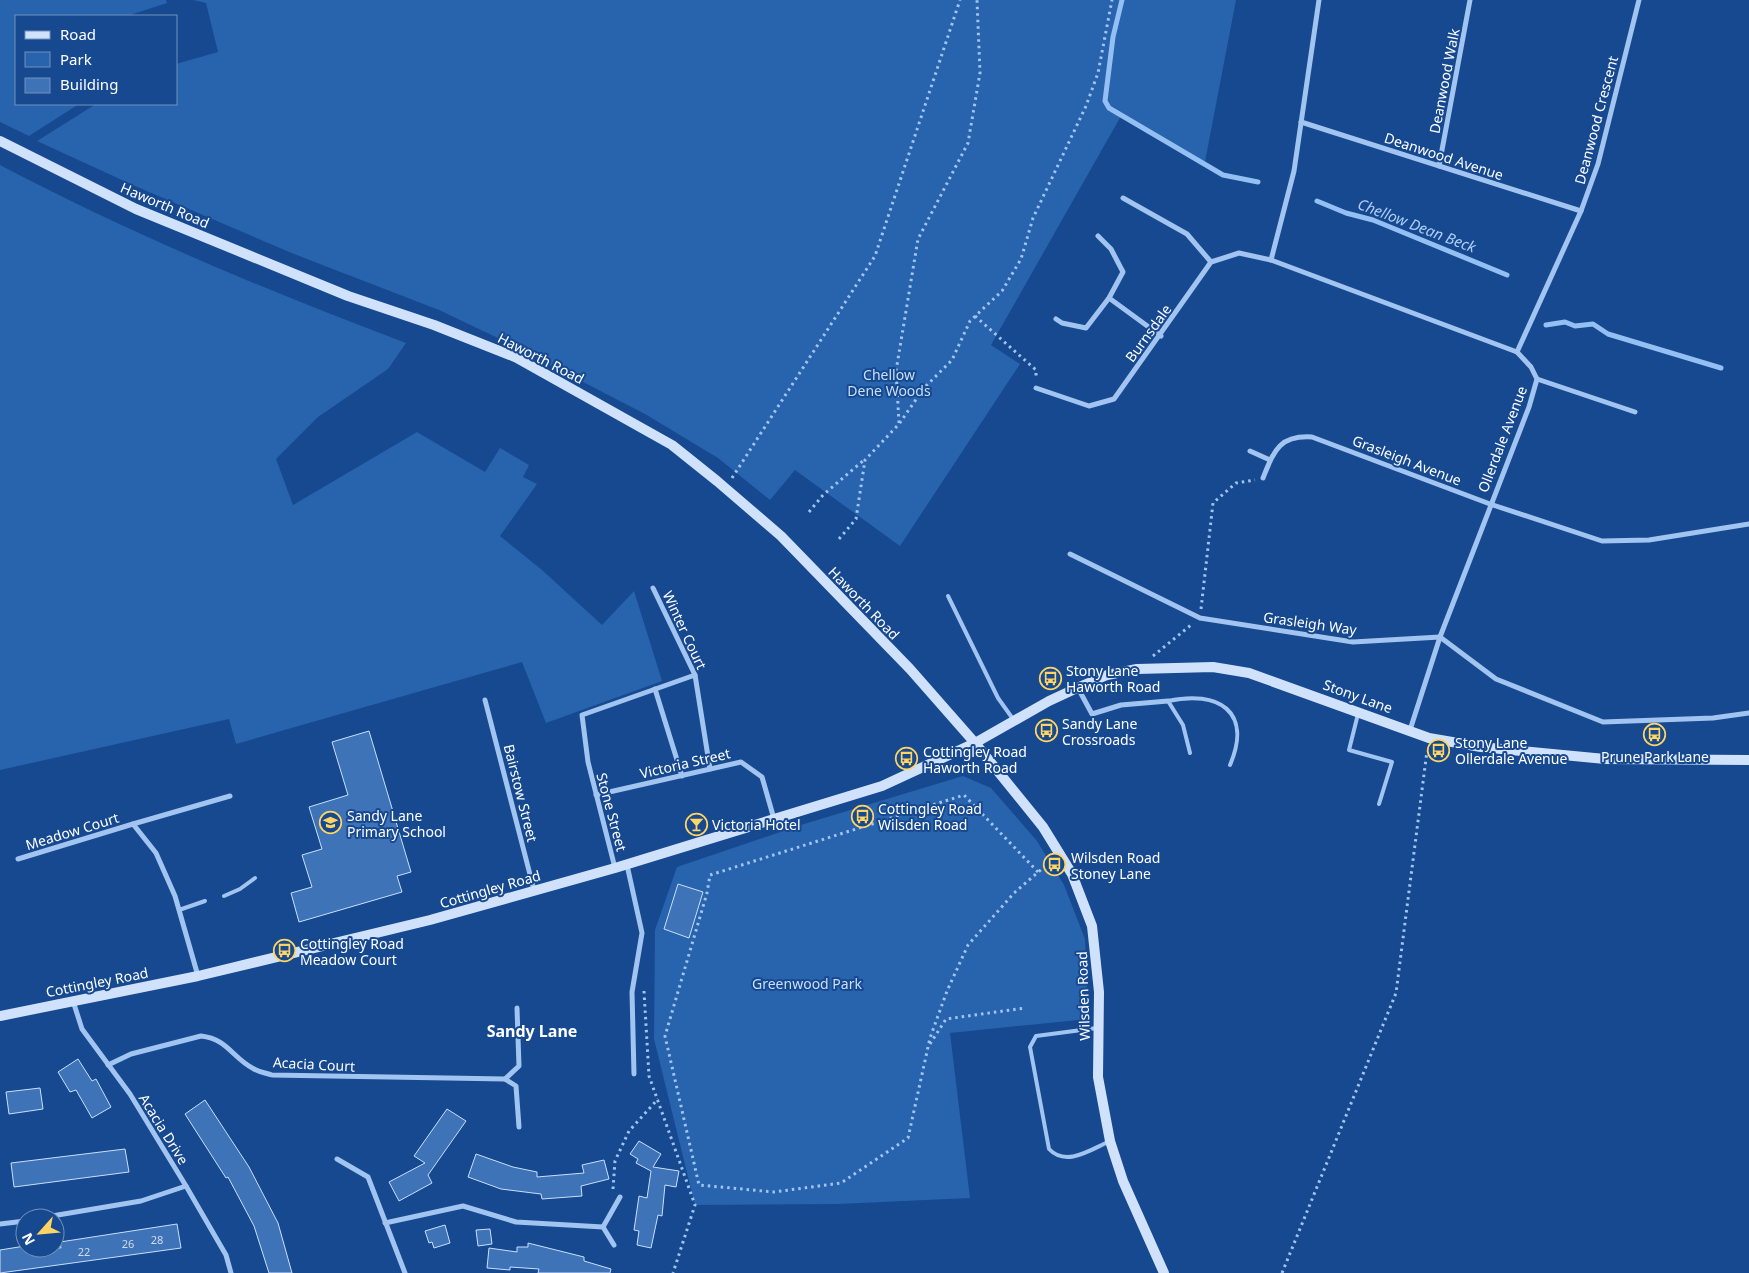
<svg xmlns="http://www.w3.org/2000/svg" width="1749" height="1273" font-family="'Noto Sans',sans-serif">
  <rect width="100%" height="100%" fill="#164990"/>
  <g fill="#2863ae">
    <polygon points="0,0 166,0 167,3 127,16 16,16 16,104 79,104 29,136 0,122"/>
    <polygon points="193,0 1236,0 1204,167 1121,116 991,345 1020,364 900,546 795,470 770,500 718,458 645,414 500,339 439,310 294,254 135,186 37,141 96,104 176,104 176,64 218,52 206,3"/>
    <path d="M0 165C129 233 270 292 406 343L388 369 318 417 276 459 293 505 417 432 485 472 500 448 529 465 523 477 537 484 500 536 542 570 602 625 634 591 662 681 546 723 522 662 236 744 229 719 0 770Z"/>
    <polygon points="963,776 991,788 1037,841 1064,885 1085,939 1088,1019 950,1033 970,1198 838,1204 695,1205 654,1039 655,930 677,867 804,824"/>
  </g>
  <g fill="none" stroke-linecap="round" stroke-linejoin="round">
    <g stroke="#94bff3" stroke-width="5">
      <polyline points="1122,0 1113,37 1105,101 1109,108 1223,175 1258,182"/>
      <polyline points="1317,201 1346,213 1373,220 1507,275"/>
      <polyline points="1546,325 1565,322 1575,326 1593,324 1608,334 1721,368"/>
    </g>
  </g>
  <g fill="#3e73b8" stroke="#c9dffb">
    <polygon points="369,731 411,872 397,876 402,892 299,922 291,893 312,887 302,855 322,849 309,807 348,795 332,742"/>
    <polygon points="678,884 703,892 689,938 664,929"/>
    <polygon points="78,1059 92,1081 96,1079 111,1107 92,1118 76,1090 70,1092 58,1072"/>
    <polygon points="40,1088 43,1109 9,1114 6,1092"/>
    <polygon points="205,1100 249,1167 278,1223 292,1273 269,1273 254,1226 228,1177 226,1178 185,1114"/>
    <polygon points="447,1109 466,1121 428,1175 432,1183 399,1201 389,1182 425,1163 414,1156"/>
    <polygon points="639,1141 661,1154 653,1167 679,1171 676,1187 665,1185 662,1216 658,1215 651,1248 637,1245 639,1231 634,1230 639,1196 647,1198 651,1171 636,1163 638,1159 630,1154"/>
    <polygon points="125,1149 129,1172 14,1187 11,1163"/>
    <polygon points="476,1154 513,1167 537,1172 537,1177 584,1173 582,1165 604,1160 609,1179 581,1186 582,1196 542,1199 541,1194 501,1189 468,1177"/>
    <polygon points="177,1224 181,1248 0,1273 0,1250 25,1246 61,1248 60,1242"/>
    <polygon points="445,1225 450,1243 434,1248 432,1242 429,1243 425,1231"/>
    <polygon points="490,1229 492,1244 478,1246 476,1230"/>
    <polygon points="528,1243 584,1257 584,1261 611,1269 610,1273 538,1273 539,1269 510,1267 510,1270 487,1268 489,1248 517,1252 517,1247 528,1247"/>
  </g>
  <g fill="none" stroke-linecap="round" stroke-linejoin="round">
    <g stroke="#a2c4f0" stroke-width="3" stroke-dasharray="2.5 4" stroke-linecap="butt">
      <polyline points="975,316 1036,370 1036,378"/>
      <polyline points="899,423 896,371 918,239 968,143 980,73 977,0"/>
      <polyline points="732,478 875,256 960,0"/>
      <polyline points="809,512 823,495 864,460"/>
      <polyline points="839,539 856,519 865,460 899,424 924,388 952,360 970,321 1002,291 1021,259 1033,218 1086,106 1098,73 1112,0"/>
      <polyline points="1201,609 1213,503 1236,483 1255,480"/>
      <polyline points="1153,656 1191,625"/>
      <polyline points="1038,872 964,795 710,875 707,893 665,1036 699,1185 774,1192 841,1183 908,1138 930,1038 947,991 968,945 1014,893 1051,861"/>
      <polyline points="644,991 649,1076 695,1205 673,1273"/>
      <polyline points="930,1044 946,1019 1025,1008"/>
      <polyline points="613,1189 615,1161 629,1131 658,1099"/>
      <polyline points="1282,1273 1396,993 1427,751"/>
    </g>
    <g stroke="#a2c4f0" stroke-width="4">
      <polyline points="948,596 998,698 1013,719"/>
      <polyline points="1358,714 1349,750 1392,762 1379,804"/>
      <path d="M1190 753 1183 725 1168 701C1218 690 1253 711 1230 765"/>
      <polyline points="224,896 240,889 255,878"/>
      <polyline points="179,910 205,901"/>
      <path d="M1097 1028 1036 1036 1030 1047 1049 1149C1066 1167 1090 1150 1108 1142"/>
    </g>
    <g stroke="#a2c4f0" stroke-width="5">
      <polyline points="1301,122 1581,211"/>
      <polyline points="1439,166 1470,0"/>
      <polyline points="1123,198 1187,234 1211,262"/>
      <polyline points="1271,260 1294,171 1319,0"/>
      <polyline points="1109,298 1161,336"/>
      <polyline points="1056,319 1062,323 1086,328 1109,298 1123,272 1111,249 1098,236"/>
      <polyline points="1517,352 1581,211 1598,164 1639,0"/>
      <polyline points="1537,379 1635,412"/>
      <polyline points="1036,388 1089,406 1114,399 1211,262 1239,253 1271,260 1517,352 1531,367 1537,379 1529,407 1440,637 1410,730"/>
      <polyline points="1250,451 1270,460"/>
      <path d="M1263 478C1274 451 1279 435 1312 437L1490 504 1602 541 1649 540 1749 524"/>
      <polyline points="1070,554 1200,618 1353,642 1440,637 1496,679 1603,722 1713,718 1749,713"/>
      <polyline points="653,588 695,675 710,769"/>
      <polyline points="1078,688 1092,714 1121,705 1168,701"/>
      <polyline points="655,689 682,776"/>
      <polyline points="485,700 534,890"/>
      <polyline points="596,795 741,762 762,777 774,819"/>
      <polyline points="133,824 230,796"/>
      <polyline points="18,859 133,824 156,853 175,896 198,976"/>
      <polyline points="627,865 642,933 632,992 634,1074"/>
      <polyline points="615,868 588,762 582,715 695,675"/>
      <polyline points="73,1001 82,1029 130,1094 186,1186 226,1255 231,1273"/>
      <path d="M108 1065 131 1054 201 1036C228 1039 232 1058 254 1069 259 1072 266 1073 272 1075L505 1079 516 1086 519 1127"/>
      <polyline points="505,1079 519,1066 517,1008"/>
      <polyline points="337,1159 368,1177 405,1273"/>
      <polyline points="40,1218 141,1201 186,1186"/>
      <polyline points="385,1223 463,1206 516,1222 603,1227 620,1197"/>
      <polyline points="0,1224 25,1221"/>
      <polyline points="603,1227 614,1245"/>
    </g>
    <g stroke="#d0e2fb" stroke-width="10">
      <polyline points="0,141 136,209 348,296 434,325 515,357 672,445 717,481 781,536 910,669 975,743 1043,827 1072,874 1092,926 1099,992 1098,1077 1110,1141 1123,1181 1164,1273"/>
      <polyline points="0,1016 198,976 430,920 615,868 882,786 975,743 1049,701 1077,688 1107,675 1137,669 1213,667 1249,673 1429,738 1481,747 1605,759 1749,760"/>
    </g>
  </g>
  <defs>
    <symbol id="bus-ring" viewBox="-11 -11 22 22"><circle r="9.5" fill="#164990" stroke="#ffd461" stroke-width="1.5"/><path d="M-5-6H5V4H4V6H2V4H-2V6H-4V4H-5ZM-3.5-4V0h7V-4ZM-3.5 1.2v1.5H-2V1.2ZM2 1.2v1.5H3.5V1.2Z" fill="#ffd461"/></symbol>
    <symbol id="school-ring" viewBox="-11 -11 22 22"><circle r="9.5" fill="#164990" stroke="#ffd461" stroke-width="1.5"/><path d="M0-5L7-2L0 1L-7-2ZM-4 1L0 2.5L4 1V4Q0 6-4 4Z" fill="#ffd461"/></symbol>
    <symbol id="bar-ring" viewBox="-11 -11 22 22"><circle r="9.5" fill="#164990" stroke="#ffd461" stroke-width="1.5"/><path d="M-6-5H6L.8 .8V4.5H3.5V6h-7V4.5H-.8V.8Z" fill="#ffd461"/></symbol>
  </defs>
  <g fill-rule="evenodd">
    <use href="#bus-ring" x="1038" y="666" width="25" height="25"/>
    <use href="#bus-ring" x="1034" y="718" width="25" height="25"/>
    <use href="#bus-ring" x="1642" y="722" width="25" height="25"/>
    <use href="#bus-ring" x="1426" y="738" width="25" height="25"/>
    <use href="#bus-ring" x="894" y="746" width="25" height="25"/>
    <use href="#bus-ring" x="850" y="804" width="25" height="25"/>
    <use href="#school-ring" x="318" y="810" width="25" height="25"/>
    <use href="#bar-ring" x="684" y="812" width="25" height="25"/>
    <use href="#bus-ring" x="1042" y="852" width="25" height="25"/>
    <use href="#bus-ring" x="272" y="938" width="25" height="25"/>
  </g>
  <g text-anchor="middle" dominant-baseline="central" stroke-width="4" stroke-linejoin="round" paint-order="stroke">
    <g font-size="11" fill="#cfdced">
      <text x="157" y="1239">28</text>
      <text x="128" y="1243">26</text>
      <text x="84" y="1251">22</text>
    </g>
    <g font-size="14" fill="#fff" stroke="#164990">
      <text transform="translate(1444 81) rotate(-79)">Deanwood Walk</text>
      <text transform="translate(1596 120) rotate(-75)">Deanwood Crescent</text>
      <text transform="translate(1444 156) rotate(18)">Deanwood Avenue</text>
      <text transform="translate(165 205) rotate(23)">Haworth Road</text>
      <text transform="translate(1148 333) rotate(-54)">Burnsdale</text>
      <text transform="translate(541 358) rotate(27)">Haworth Road</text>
      <text transform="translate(1502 439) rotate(-69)">Ollerdale Avenue</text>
      <text transform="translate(1407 460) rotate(21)">Grasleigh Avenue</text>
      <text transform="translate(864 603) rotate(46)">Haworth Road</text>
      <text transform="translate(1310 623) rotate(8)">Grasleigh Way</text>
      <text transform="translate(685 630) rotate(65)">Winter Court</text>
      <text transform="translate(1358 696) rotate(20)">Stony Lane</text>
      <text transform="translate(685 763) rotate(-13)">Victoria Street</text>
      <text transform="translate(521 793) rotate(76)">Bairstow Street</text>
      <text transform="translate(612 812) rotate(75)">Stone Street</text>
      <text transform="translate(72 831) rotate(-17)">Meadow Court</text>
      <text transform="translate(490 889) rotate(-16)">Cottingley Road</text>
      <text transform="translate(97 982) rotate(-11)">Cottingley Road</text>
      <text transform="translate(1083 996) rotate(-92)">Wilsden Road</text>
      <text transform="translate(314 1064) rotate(3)">Acacia Court</text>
      <text transform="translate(164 1129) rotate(58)">Acacia Drive</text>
    </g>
    <g font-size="14" fill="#c9dffb" stroke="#164990">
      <text x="889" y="374">Chellow<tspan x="889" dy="16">Dene Woods</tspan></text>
      <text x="807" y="983">Greenwood Park</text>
    </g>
    <g font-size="14" fill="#fff" stroke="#164990" text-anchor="start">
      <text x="1066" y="670">Stony Lane<tspan x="1066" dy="16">Haworth Road</tspan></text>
      <text x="1062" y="723">Sandy Lane<tspan x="1062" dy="16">Crossroads</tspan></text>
      <text x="1455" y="742">Stony Lane<tspan x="1455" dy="16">Ollerdale Avenue</tspan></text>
      <text x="923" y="751">Cottingley Road<tspan x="923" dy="16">Haworth Road</tspan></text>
      <text x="1655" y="756" text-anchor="middle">Prune Park Lane</text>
      <text x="878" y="808">Cottingley Road<tspan x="878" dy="16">Wilsden Road</tspan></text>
      <text x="347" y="815">Sandy Lane<tspan x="347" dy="16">Primary School</tspan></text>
      <text x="712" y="824">Victoria Hotel</text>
      <text x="1071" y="857">Wilsden Road<tspan x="1071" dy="16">Stoney Lane</tspan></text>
      <text x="300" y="943">Cottingley Road<tspan x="300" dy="16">Meadow Court</tspan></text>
    </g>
    <g font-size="15" font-style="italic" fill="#aecef7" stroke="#164990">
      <text transform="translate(1417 225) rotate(21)">Chellow Dean Beck</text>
    </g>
    <g font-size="16" font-weight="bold" fill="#fff" stroke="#164990">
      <text x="532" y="1031">Sandy Lane</text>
    </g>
  </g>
  <rect x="15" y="15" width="162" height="90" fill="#164990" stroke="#7392bc"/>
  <rect x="25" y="31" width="25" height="8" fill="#d0e2fb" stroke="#7392bc"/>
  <text x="60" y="40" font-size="15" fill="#ffffff">Road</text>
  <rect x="25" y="52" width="25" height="15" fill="#2863ae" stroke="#7392bc"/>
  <text x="60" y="65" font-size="15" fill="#ffffff">Park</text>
  <rect x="25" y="78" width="25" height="15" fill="#3e73b8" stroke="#7392bc"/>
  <text x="60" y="90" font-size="15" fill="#ffffff">Building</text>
  <g transform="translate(40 1233) rotate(243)"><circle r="24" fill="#164990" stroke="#7392bc"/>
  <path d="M0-4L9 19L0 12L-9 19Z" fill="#ffd461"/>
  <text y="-8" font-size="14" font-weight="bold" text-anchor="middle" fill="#ffffff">N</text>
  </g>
</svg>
